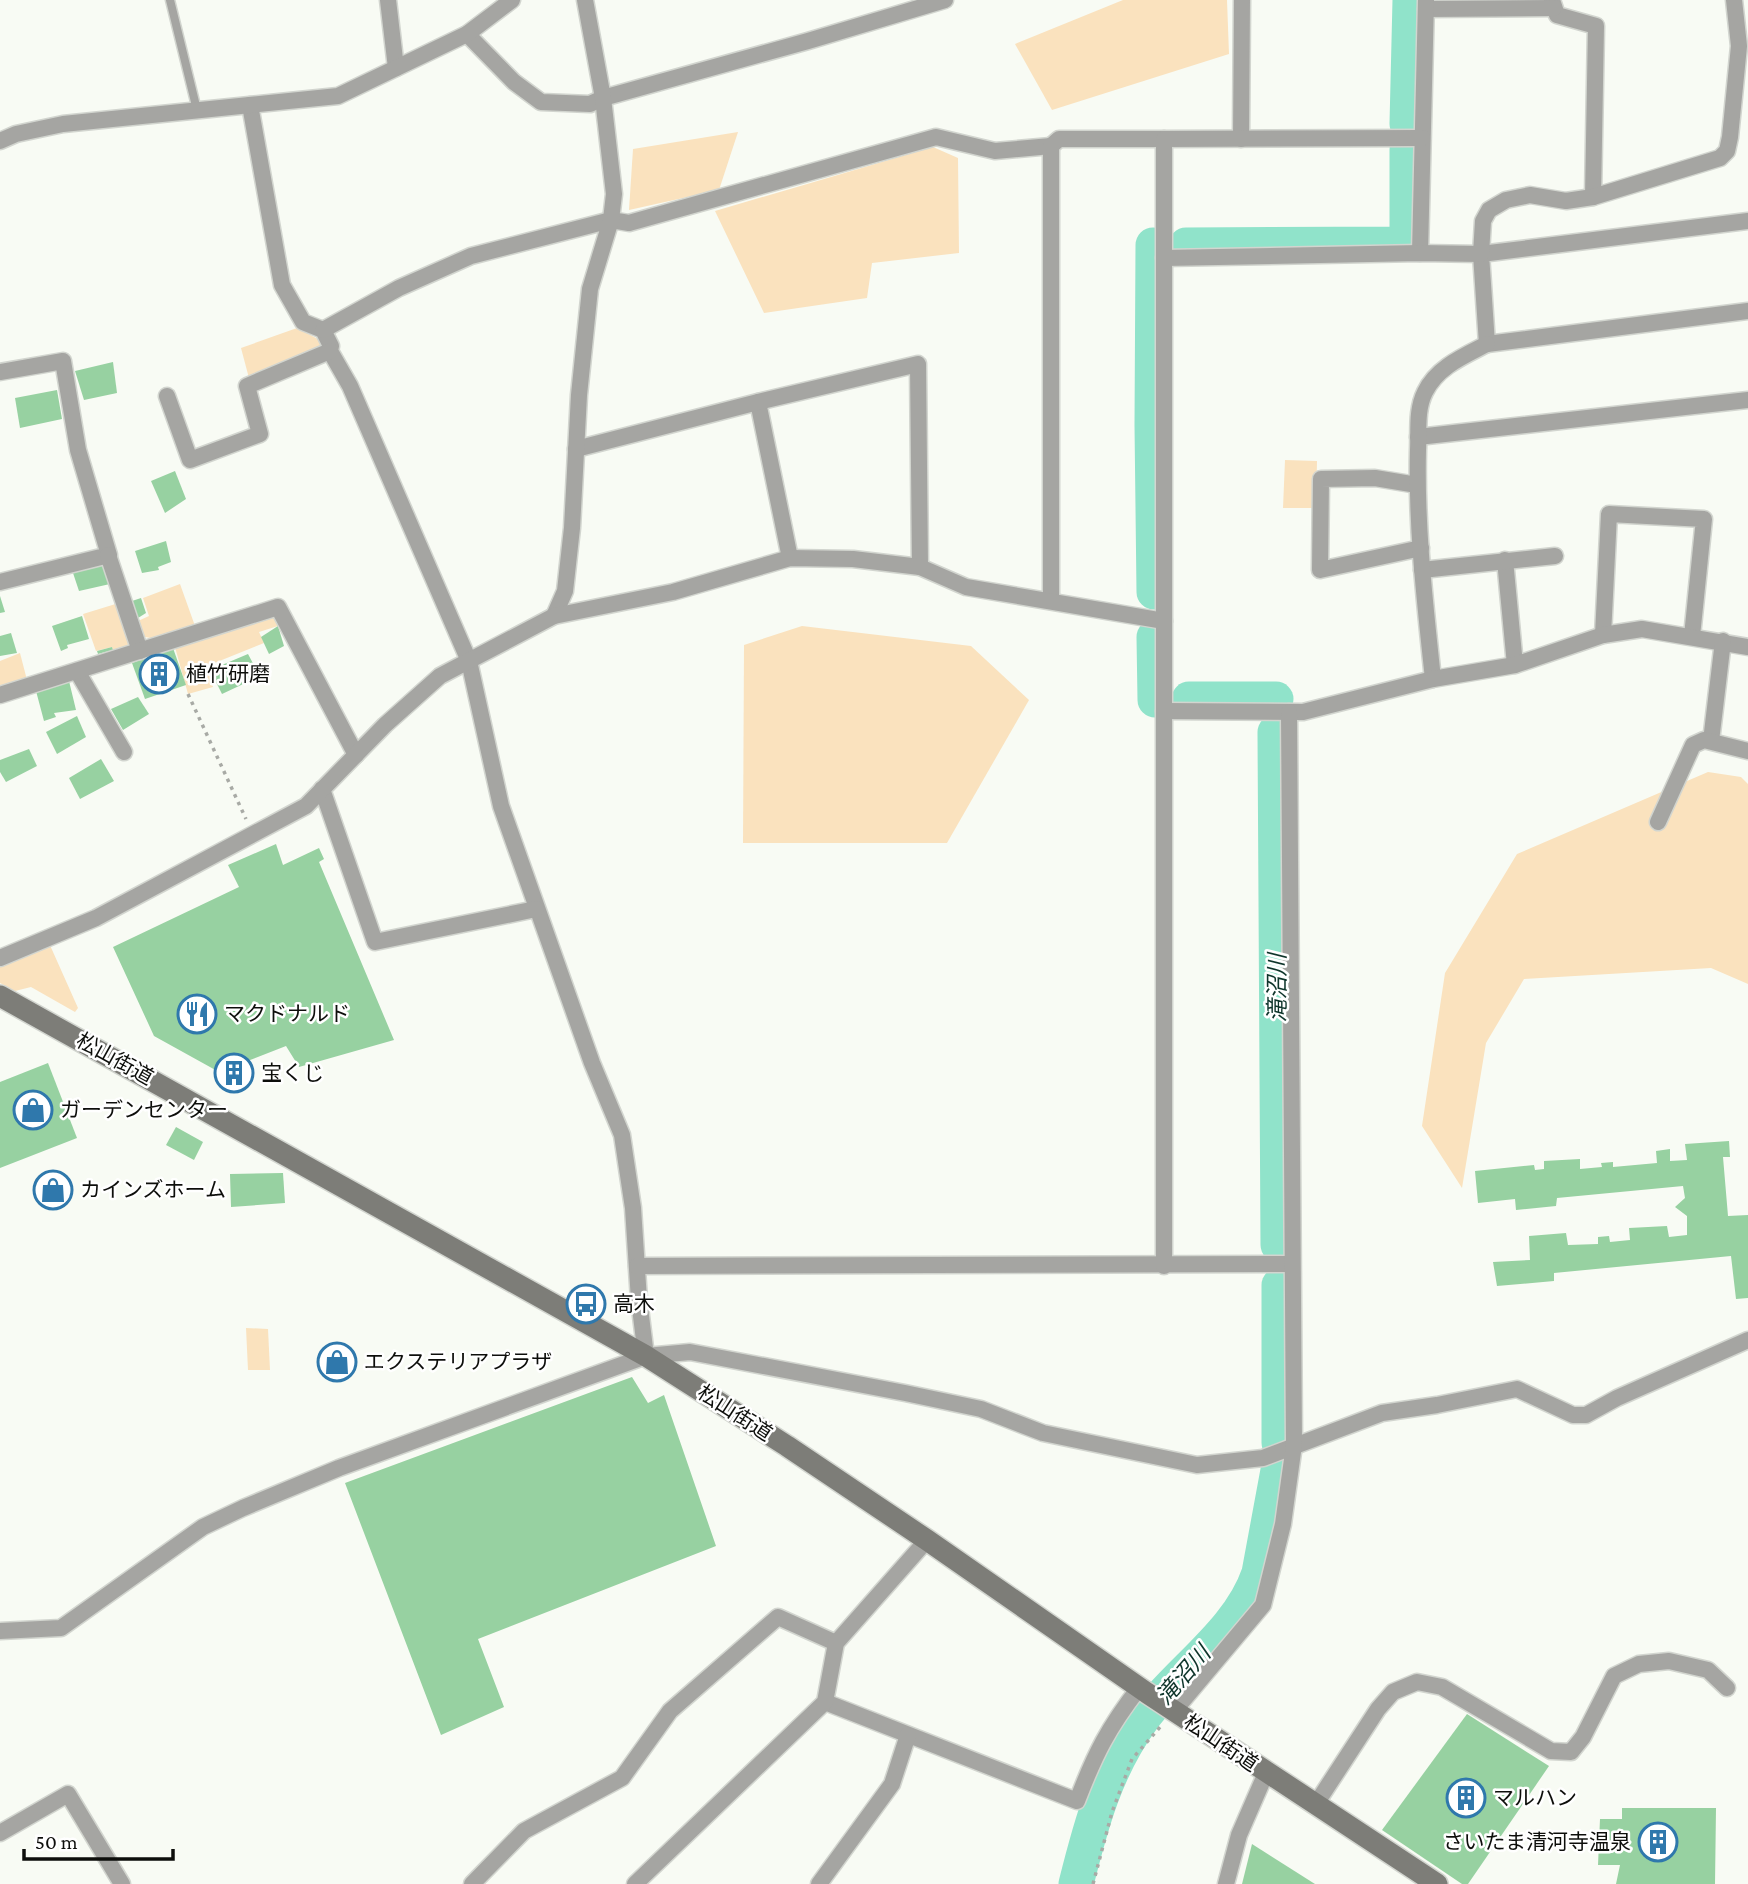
<svg xmlns="http://www.w3.org/2000/svg" width="1748" height="1884" font-family="'Crimson Pro','Noto Sans JP',serif">
  <rect width="100%" height="100%" fill="#f8fbf4"/>
  <g fill="#fae2be">
    <polygon points="1123,0 1227,0 1229,54 1052,110 1015,44"/>
    <polygon points="738,132 719,190 629,210 633,149"/>
    <polygon points="933,147 958,158 959,253 872,263 867,298 764,313 715,211"/>
    <polygon points="297,328 331,346 250,382 241,348"/>
    <polygon points="1285,460 1317,461 1316,508 1283,508"/>
    <polygon points="180,584 195,626 156,639 145,637 138,621 149,616 143,598"/>
    <polygon points="122,602 133,645 113,650 112,647 96,651 83,614"/>
    <polygon points="272,609 278,626 259,632 264,643 207,666 213,687 188,694 173,640"/>
    <polygon points="802,626 971,646 1029,700 947,843 743,843 744,645"/>
    <polygon points="20,653 27,680 0,688 0,661"/>
    <polygon points="1708,772 1741,777 1748,784 1748,984 1711,968 1524,979 1486,1043 1462,1188 1422,1126 1445,973 1517,854"/>
    <polygon points="49,943 78,1008 75,1012 31,987 15,991 0,983 0,965"/>
    <polygon points="246,1328 268,1329 270,1370 248,1370"/>
  </g>
  <g fill="none" stroke-linecap="round" stroke-linejoin="round">
    <g stroke="#90e3ca" stroke-width="35">
      <polyline points="1407,124 1410,0"/>
      <polyline points="1153,245 1152,425 1154,592"/>
      <polyline points="1186,245 1405,244 1407,240 1407,150"/>
      <polyline points="1154,637 1155,700"/>
      <polyline points="1189,699 1276,699"/>
      <polyline points="1275,732 1278,1245"/>
      <polyline points="1279,1285 1279,1443"/>
      <path d="M1076 1884C1091 1824 1106 1768 1143 1718 1180 1669 1239 1632 1259 1573L1279 1465"/>
    </g>
  </g>
  <g fill="#97d1a1">
    <polygon points="113,362 117,393 84,400 75,371"/>
    <polygon points="57,390 62,419 20,428 15,398"/>
    <polygon points="175,471 186,499 165,513 151,481"/>
    <polygon points="166,541 171,562 158,567 159,570 142,573 135,551"/>
    <polygon points="105,563 110,584 79,591 72,570"/>
    <polygon points="0,596 5,612 0,613"/>
    <polygon points="141,598 146,613 138,618 132,601"/>
    <polygon points="82,616 89,639 67,645 68,648 61,651 52,626"/>
    <polygon points="278,626 284,646 269,654 261,637"/>
    <polygon points="11,633 17,653 0,656 0,636"/>
    <polygon points="112,647 113,650 98,654 97,651"/>
    <polygon points="173,648 186,685 145,699 132,663"/>
    <polygon points="248,654 257,671 266,666 270,676 260,681 256,678 222,694 210,670"/>
    <polygon points="69,681 76,710 54,713 56,717 44,721 36,691"/>
    <polygon points="138,697 149,714 123,730 111,709"/>
    <polygon points="77,716 86,737 57,754 46,732"/>
    <polygon points="29,749 37,766 6,782 0,772 0,760"/>
    <polygon points="101,759 114,781 80,799 69,778"/>
    <polygon points="276,844 283,865 319,848 324,859 319,862 394,1040 299,1067 286,1046 219,1072 154,1036 113,947 239,887 228,865"/>
    <polygon points="48,1063 77,1138 0,1168 0,1082"/>
    <polygon points="236,1068 240,1075 232,1078 229,1071"/>
    <polygon points="176,1127 203,1142 194,1160 166,1145"/>
    <polygon points="1729,1141 1730,1157 1723,1157 1728,1216 1748,1215 1748,1298 1736,1299 1731,1256 1554,1273 1554,1281 1497,1286 1493,1262 1530,1260 1529,1236 1566,1233 1568,1245 1598,1244 1598,1237 1609,1236 1610,1242 1630,1240 1629,1228 1667,1226 1669,1237 1687,1235 1687,1216 1675,1207 1685,1198 1683,1186 1557,1198 1556,1206 1516,1210 1515,1199 1478,1203 1475,1171 1534,1165 1535,1170 1544,1169 1544,1161 1580,1159 1580,1169 1602,1167 1601,1163 1613,1162 1613,1167 1657,1163 1656,1151 1670,1149 1670,1161 1687,1160 1685,1144"/>
    <polygon points="283,1173 285,1203 231,1207 230,1174"/>
    <polygon points="632,1377 648,1403 664,1395 716,1546 478,1639 504,1707 441,1735 345,1483"/>
    <polygon points="1467,1714 1549,1766 1468,1884 1462,1884 1382,1830"/>
    <polygon points="1622,1808 1716,1808 1715,1884 1616,1884 1620,1865 1598,1865 1600,1819 1622,1819"/>
    <polygon points="1252,1844 1315,1884 1242,1884"/>
  </g>
  <g fill="none" stroke-linecap="round" stroke-linejoin="round">
    <defs>
      <polyline id="service" points="170,0 197,110"/>
      <g id="minor">
        <polyline points="388,0 396,68"/>
        <polyline points="1552,0 1557,15 1596,26 1593,197"/>
        <polyline points="1426,9 1554,8"/>
        <polyline points="467,34 514,82 541,102 590,104 603,98 808,41 945,0"/>
        <polyline points="250,105 282,285 303,322 323,330 331,346 330,351 350,386 469,661 501,806 592,1063 622,1135 633,1208 639,1300 646,1356"/>
        <polyline points="1241,139 1242,0"/>
        <polyline points="0,141 16,134 63,124 338,96 467,34 512,0"/>
        <polyline points="1748,221 1481,254 1487,344 1748,311"/>
        <polyline points="1420,253 1426,0"/>
        <polyline points="1164,258 1420,253 1481,254 1483,221 1489,210 1506,200 1530,195 1566,201 1593,197 1720,158 1727,151 1730,137 1739,46 1734,0"/>
        <polyline points="323,330 399,288 471,256 611,220 629,223 936,137 995,151 1051,146"/>
        <polyline points="0,372 63,361 78,450 109,555 0,582"/>
        <polyline points="167,396 190,460 260,434 247,386 330,351"/>
        <polyline points="758,402 790,558"/>
        <polyline points="1418,437 1748,400"/>
        <polyline points="576,449 758,402 918,364 920,567"/>
        <polyline points="1417,485 1375,478 1321,479 1320,570 1421,548"/>
        <polyline points="108,555 140,651"/>
        <polyline points="1505,560 1515,665"/>
        <polyline points="1422,570 1555,556"/>
        <polyline points="1051,601 1051,146 1059,139 1164,139"/>
        <polyline points="554,616 565,591 572,528 579,395 590,289 611,220 614,194 603,98 585,0"/>
        <polyline points="1603,635 1609,514 1704,519 1692,636"/>
        <polyline points="77,671 124,752"/>
        <path d="M1433 679C1425 603 1416 527 1418 450 1419 431 1416 410 1425 392 1437 367 1464 356 1487 344"/>
        <polyline points="0,695 278,607 356,755"/>
        <polyline points="1164,711 1303,712 1433,679 1515,665 1603,635 1642,629 1748,647"/>
        <polyline points="1711,741 1723,641"/>
        <polyline points="322,789 375,942 536,909"/>
        <polyline points="1658,822 1693,745 1704,740 1748,751"/>
        <polyline points="0,958 96,918 306,806 385,725 440,676 554,616 673,592 790,558 853,559 920,567 966,587 1164,621"/>
        <polyline points="637,1266 1292,1264"/>
        <polyline points="1164,1266 1164,139 1422,138"/>
        <polyline points="0,1631 61,1628 203,1527 243,1508 339,1468 646,1356 690,1352 905,1393 981,1409 1043,1433 1197,1465 1263,1458 1382,1413 1437,1405 1517,1389 1573,1415 1586,1415 1617,1398 1748,1340"/>
        <path d="M825 1702 1077 1801C1095 1754 1108 1728 1139 1688"/>
        <polyline points="1174,1711 1263,1605 1283,1524 1294,1445 1289,712"/>
        <polyline points="1316,1804 1378,1709 1393,1692 1417,1682 1442,1687 1551,1751 1571,1752 1583,1737 1614,1676 1639,1664 1669,1661 1708,1670 1727,1688"/>
        <polyline points="0,1833 68,1794 122,1884"/>
        <polyline points="472,1884 524,1831 622,1778 670,1711 778,1617 836,1643"/>
        <polyline points="635,1884 825,1702 836,1643 927,1540"/>
        <polyline points="819,1884 892,1784 908,1735"/>
        <polyline points="1226,1884 1239,1835 1266,1773"/>
      </g>
      <polyline id="secondary" points="0,996 646,1356 787,1446 927,1540 1147,1693 1437,1884"/>
    </defs>
    <use href="#service" stroke="#d2d5cf" stroke-width="11"/>
    <use href="#minor" stroke="#d2d5cf" stroke-width="19"/>
    <use href="#secondary" stroke="#d2d5cf" stroke-width="24"/>
    <g stroke="#a8aaa5" stroke-width="3.5" stroke-dasharray="3.5 5" stroke-linecap="butt">
      <polyline points="188,694 246,819"/>
      <polyline points="1093,1884 1112,1812 1132,1759 1161,1726"/>
    </g>
    <use href="#service" stroke="#a5a5a2" stroke-width="8"/>
    <use href="#minor" stroke="#a5a5a2" stroke-width="16"/>
    <use href="#secondary" stroke="#7d7d78" stroke-width="21"/>
  </g>
  <defs>
    <symbol id="building-ring" viewBox="-11 -11 22 22"><circle r="9.5" fill="#fff" stroke="#2f78ac" stroke-width="1.5"/><path d="M-4-6H4V6H1V3H-1V6H-4ZM-2.5-4.3h1.7v1.8h-1.7ZM.8-4.3h1.7v1.8H.8ZM-2.5-1h1.7V.8h-1.7ZM.8-1h1.7V.8H.8Z" fill="#2f78ac"/></symbol>
    <symbol id="restaurant-ring" viewBox="-11 -11 22 22"><circle r="9.5" fill="#fff" stroke="#2f78ac" stroke-width="1.5"/><path d="M-5-6h1v4h1v-4h1v4h1v-4h1v5L-1.5 .5V6h-2V.5L-5-1ZM5-6V6H3V1.5H1.5Q1.5-4 5-6Z" fill="#2f78ac"/></symbol>
    <symbol id="shop-ring" viewBox="-11 -11 22 22"><circle r="9.5" fill="#fff" stroke="#2f78ac" stroke-width="1.5"/><path d="M-5-2.5h2.3a2.7 3.5 0 0 1 5.4 0H5L5.5 6h-11ZM-1.5-2.5h3a1.5 2.3 0 0 0-3 0Z" fill="#2f78ac"/></symbol>
    <symbol id="bus-ring" viewBox="-11 -11 22 22"><circle r="9.5" fill="#fff" stroke="#2f78ac" stroke-width="1.5"/><path d="M-5-6H5V4H4V6H2V4H-2V6H-4V4H-5ZM-3.5-4V0h7V-4ZM-3.5 1.2v1.5H-2V1.2ZM2 1.2v1.5H3.5V1.2Z" fill="#2f78ac"/></symbol>
  </defs>
  <g fill-rule="evenodd">
    <use href="#building-ring" x="137" y="652" width="44" height="44"/>
    <use href="#restaurant-ring" x="175" y="992" width="44" height="44"/>
    <use href="#building-ring" x="212" y="1051" width="44" height="44"/>
    <use href="#shop-ring" x="11" y="1088" width="44" height="44"/>
    <use href="#shop-ring" x="31" y="1168" width="44" height="44"/>
    <use href="#bus-ring" x="564" y="1282" width="44" height="44"/>
    <use href="#shop-ring" x="315" y="1340" width="44" height="44"/>
    <use href="#building-ring" x="1444" y="1776" width="44" height="44"/>
    <use href="#building-ring" x="1636" y="1820" width="44" height="44"/>
  </g>
  <g text-anchor="middle" dominant-baseline="central" stroke-width="5" stroke-linejoin="round" paint-order="stroke">
    <g font-size="21" fill="#0d0e0b" stroke="#fff" text-anchor="start">
      <text x="186" y="674">植竹研磨</text>
      <text x="224" y="1014">マクドナルド</text>
      <text x="261" y="1073">宝くじ</text>
      <text x="60" y="1110">ガーデンセンター</text>
      <text x="80" y="1190">カインズホーム</text>
      <text x="613" y="1304">高木</text>
      <text x="364" y="1362">エクステリアプラザ</text>
      <text x="1493" y="1798">マルハン</text>
      <text x="1631" y="1842" text-anchor="end">さいたま清河寺温泉</text>
    </g>
    <g font-size="21" fill="#0d0e0b" stroke="#fff">
      <text transform="translate(115 1059) rotate(29)">松山街道</text>
      <text transform="translate(735 1413) rotate(33)">松山街道</text>
      <text transform="translate(1221 1743) rotate(34)">松山街道</text>
    </g>
    <g font-size="23" font-style="italic" fill="#0e352b" stroke="#fff">
      <text transform="translate(1277 988) rotate(-90)">滝沼川</text>
      <text transform="translate(1183 1675) rotate(-49)">滝沼川</text>
    </g>
  </g>
  <path d="M24 1849v10h149v-10" fill="none" stroke="#0d0e0b" stroke-width="3.5"/>
  <text x="35" y="1849" font-size="21" fill="#0d0e0b" stroke="#ffffff" stroke-width="5" paint-order="stroke">50 m</text>
</svg>
